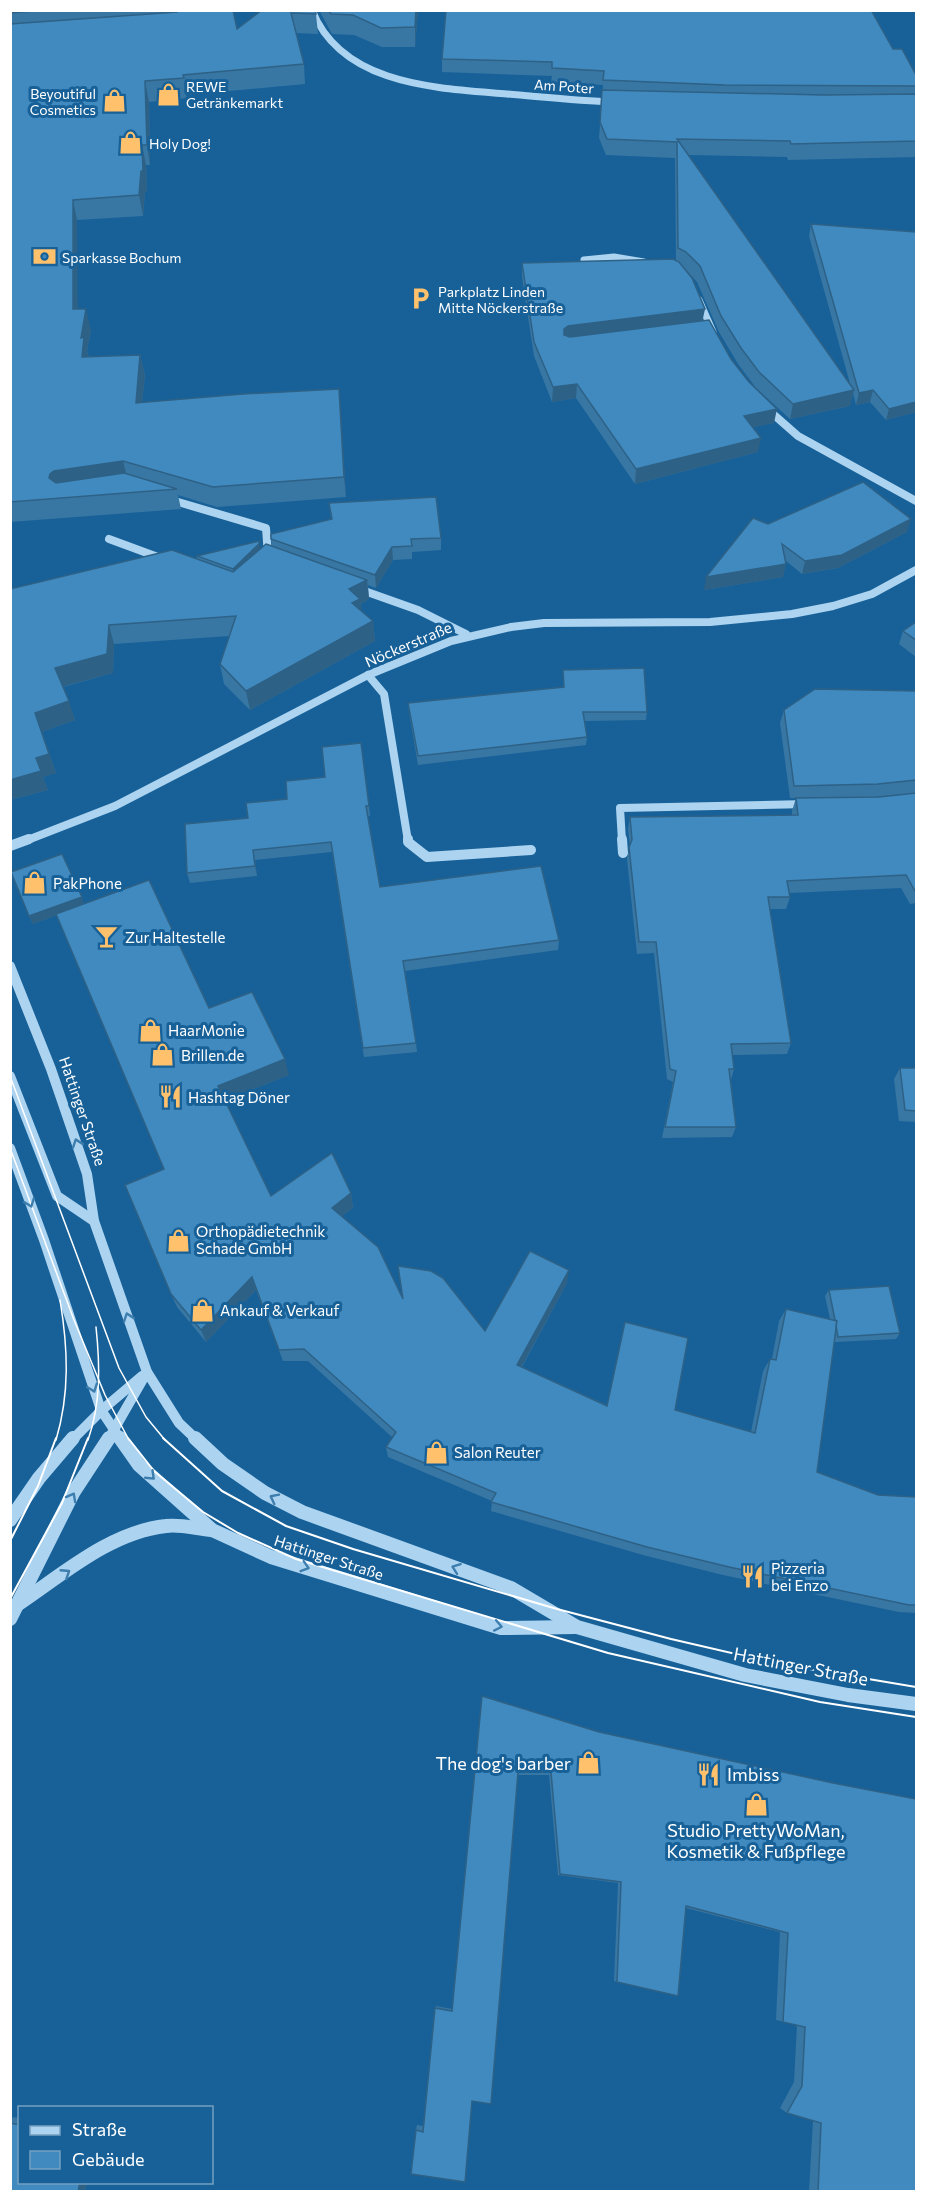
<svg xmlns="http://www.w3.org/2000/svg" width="927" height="2202" font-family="Commissioner,sans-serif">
  <rect width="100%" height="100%" fill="#186198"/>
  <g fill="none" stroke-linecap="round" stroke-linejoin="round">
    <g stroke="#acd4f1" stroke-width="7">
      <path d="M312 10C342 86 438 88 507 94 543 97 578 101 613 102"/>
      <polyline points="584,260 614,257 644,262"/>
      <polyline points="699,300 713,332"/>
    </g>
    <g stroke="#acd4f1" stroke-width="8">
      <polyline points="765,407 798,436 916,501"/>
      <polyline points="168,499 266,528 268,556"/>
      <polyline points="109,539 166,560"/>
      <polyline points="356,588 418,610 466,634"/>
      <polyline points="368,675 384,694 408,841"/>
      <polyline points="25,841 115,806 368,675 451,641 511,627 544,623 710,622 792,614 833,606 872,594 916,570"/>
      <polyline points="622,841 620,808 808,804"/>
    </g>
    <g stroke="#acd4f1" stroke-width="10">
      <polyline points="408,839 408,842 427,857 531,850"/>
      <polyline points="622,839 623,853"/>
      <polyline points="10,846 29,839"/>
      <polyline points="10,966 51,1069 87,1174 94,1221 147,1372 179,1423 197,1440"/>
      <polyline points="10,1076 57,1196 94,1221"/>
      <polyline points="10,1148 44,1240 101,1410 121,1440"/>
      <polyline points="72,1440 103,1409 142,1376"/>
      <polyline points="108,1440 147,1372"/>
    </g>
    <g stroke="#acd4f1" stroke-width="14">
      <polyline points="120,1438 139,1465 212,1530 271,1557 501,1628 576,1627"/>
      <polyline points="195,1438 223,1464 265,1493 302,1512 511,1588 577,1627 745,1675 848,1695 916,1704"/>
      <polyline points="10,1520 39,1478 73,1438"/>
      <path d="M17 1605C62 1575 110 1532 166 1526 181 1524 197 1529 212 1530"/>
      <polyline points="10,1619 73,1493 109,1438"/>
    </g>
    <g stroke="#fff" stroke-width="1.5">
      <polyline points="10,1076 119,1368 146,1417 165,1440"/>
      <polyline points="10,1148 74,1320 105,1395 129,1440"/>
      <path d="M56 1440C70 1393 68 1348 60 1300"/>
      <path d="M88 1440C101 1403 100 1365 96 1327"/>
    </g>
    <g stroke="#fff" stroke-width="2">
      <polyline points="128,1438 154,1471 203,1512 238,1533 296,1559 608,1653 820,1702 916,1717"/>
      <polyline points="163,1438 222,1491 286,1526 353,1549 557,1609 671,1639 779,1664 916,1687"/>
      <polyline points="10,1541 38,1486 56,1438"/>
      <polyline points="10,1599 62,1503 88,1438"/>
    </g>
  </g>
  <g fill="#3877a4">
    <polygon points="10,10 233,10 237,29 262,10 316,14 318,34 296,33 304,64 305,84 186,95 187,98 149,102 150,165 146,165 147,191 145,192 143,216 77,220 77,309 91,330 87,351 89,357 140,355 145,375 142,403 339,389 346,497 217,507 178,495 181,509 10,522"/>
    <polygon points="319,10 418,10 415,47 382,47 354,35 332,34"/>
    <polygon points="893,49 916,75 916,157 788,160 787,157 688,155 851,387 809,236 811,224 916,232 916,412 886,420 870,402 856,405 853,393 850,406 790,419 756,388 738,364 719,332 697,282 683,267 703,321 731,359 774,423 753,427 758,452 635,484 576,398 552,402 534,356 522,277 522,263 676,261 675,158 606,155 599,138 603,85 551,82 552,76 442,72 442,59"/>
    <polygon points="329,503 441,538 441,550 412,552 412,559 393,560 376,588 368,585 369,599 361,604 361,611 373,621 375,641 250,710 224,684 220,664 229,636 114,644 113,673 63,687 75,720 42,732 56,773 43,777 48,790 10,800 10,589 197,559 197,556 260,548 272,546 271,539 331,519"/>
    <polygon points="768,524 907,532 838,568 802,574 786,561 783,577 704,590"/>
    <polygon points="916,622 916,657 899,644 903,631"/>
    <polygon points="563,670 647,712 646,720 585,721 587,737 586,745 418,765 409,712 408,703 563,687"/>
    <polygon points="916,691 916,903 910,904 901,888 789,893 790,897 786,909 770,909 791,1043 787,1054 732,1055 734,1069 731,1080 736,1127 732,1137 662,1138 673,1082 667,1079 654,953 637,954 627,859 630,846 628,829 630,817 792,815 792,811 796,798 879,797 915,793 874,797 790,798 780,723 784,710"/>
    <polygon points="369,806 370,816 368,816 380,887 559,940 558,950 405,971 416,1043 417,1052 364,1057 332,852 255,860 257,876 190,883 187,873 185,824"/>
    <polygon points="84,904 289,1075 225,1100 271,1196 351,1193 353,1208 342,1216 402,1297 398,1266 485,1331 567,1283 522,1367 607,1405 625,1322 675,1410 751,1432 763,1371 770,1359 772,1359 779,1321 786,1309 830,1319 825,1296 829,1290 900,1333 896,1339 835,1342 834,1339 817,1472 878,1495 916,1497 916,1613 899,1612 723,1575 643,1555 491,1511 492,1501 388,1457 386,1447 393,1438 308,1361 283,1361 256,1290 206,1342 177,1307 171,1294 164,1169 57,915 33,924 29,916"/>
    <polygon points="900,1068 916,1068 916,1122 899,1121 894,1079"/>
    <polygon points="482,1696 599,1732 833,1783 916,2192 809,2192 813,2120 787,2113 780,2108 794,2082 797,2025 776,2020 780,1932 686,1908 617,1982 614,1981 618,1883 558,1875 549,1775 518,1775 472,2101 465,2182 416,2130 417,2125 423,2126 435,2008 436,2006 452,2009"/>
    <polygon points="10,2117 20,2118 20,2182 87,2182 85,2192 10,2192"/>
  </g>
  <g fill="#2e6186">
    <polygon points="416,10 418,10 415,47 415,27"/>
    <polygon points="145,81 149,102 150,165 147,145"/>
    <polygon points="142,145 146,165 147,191 145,192 143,216 139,195"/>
    <polygon points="73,200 77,220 78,330 73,309"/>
    <polygon points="86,309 91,330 87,351 89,358 82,357 81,338"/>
    <polygon points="705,309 702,323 563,343 564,329 568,326"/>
    <polygon points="140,355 145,375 140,423 136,403"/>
    <polygon points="577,384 576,398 552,402 553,387"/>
    <polygon points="339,389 341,409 346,497 344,477"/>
    <polygon points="854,390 850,406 790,419 793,404"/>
    <polygon points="873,390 870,402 856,405 859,393"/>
    <polygon points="916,402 916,412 886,420 889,409"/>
    <polygon points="777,409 774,423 741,430 744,416"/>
    <polygon points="761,438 758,452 635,484 636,469"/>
    <polygon points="123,461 128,481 60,491 49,478 50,474 54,471"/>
    <polygon points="911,519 907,532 838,568 802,574 805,561"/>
    <polygon points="259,541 261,553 234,578 233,569"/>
    <polygon points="392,547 393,560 376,588 375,575"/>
    <polygon points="786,564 783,577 704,590 706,577"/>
    <polygon points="367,580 369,599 361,604 362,619 354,623 349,589"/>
    <polygon points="373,621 375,641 250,710 246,691"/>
    <polygon points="109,625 114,644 113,673 61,687 55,668"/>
    <polygon points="69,701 75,720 42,732 56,773 43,777 36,758 35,713"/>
    <polygon points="41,771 48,790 10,800 10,780"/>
    <polygon points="253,850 255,860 257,876 255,866"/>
    <polygon points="82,897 84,905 33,924 29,916"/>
    <polygon points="285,1059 289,1075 223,1101 218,1086"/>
    <polygon points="351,1193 353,1208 334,1222 332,1208"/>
    <polygon points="569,1270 567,1283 516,1377 517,1365"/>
    <polygon points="252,1277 256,1290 206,1342 201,1330"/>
    <polygon points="80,2182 87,2182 85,2192 78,2192"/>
  </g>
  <g fill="#418abf" stroke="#2e6186" stroke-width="1.5">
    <polygon points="10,10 49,10 10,13"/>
    <polygon points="179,10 233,10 237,29 262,10 315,10 316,14 291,13 304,64 183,75 184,78 145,81 147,145 142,145 143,171 141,171 139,195 73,200 73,309 86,309 81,338 84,337 82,357 140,355 136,403 243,394 339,389 344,477 213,487 123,461 54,471 50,474 49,478 56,483 124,473 177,489 10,502 10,24 177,12"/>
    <polygon points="328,10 416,10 415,27 381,28 353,15 331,14"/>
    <polygon points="446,10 871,10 893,49 902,49 916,75 916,86 725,85 603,80 604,71 552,68 552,62 442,59"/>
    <polygon points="602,90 823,95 916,94 916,141 791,144 790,141 677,139 854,390 793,404 759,372 741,348 721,316 700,266 686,252 678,248 677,142 607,139 600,122"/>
    <polygon points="811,224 916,232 916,402 889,409 873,390 859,393"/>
    <polygon points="673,259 679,262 692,278 705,309 568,326 564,329 564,335 570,337 709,320 731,359 749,382 777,409 744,416 761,438 636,469 577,384 553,387 534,342 522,263"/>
    <polygon points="863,482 911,519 842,555 805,561 782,544 786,564 706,577 753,518 768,524"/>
    <polygon points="436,497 441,538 411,539 412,546 392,547 375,575 271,539 271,534 332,519 329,503"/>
    <polygon points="259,541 259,544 233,569 197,556"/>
    <polygon points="266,544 367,580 349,589 360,599 352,603 373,621 246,691 220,664 236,616 109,625 107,654 55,668 69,701 35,713 49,754 36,758 41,771 10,780 10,589 172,550 233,572"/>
    <polygon points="916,622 916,640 903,631"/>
    <polygon points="644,668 647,712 583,712 587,737 418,756 408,703 564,687 563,670"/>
    <polygon points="815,689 916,691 916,780 878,784 794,786 784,710"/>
    <polygon points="361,743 369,806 366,806 380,887 541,866 559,940 403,961 416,1043 363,1048 331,842 253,850 255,866 187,873 185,824 248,818 246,803 287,799 286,781 325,777 322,747"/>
    <polygon points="916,793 916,891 915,891 906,875 787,881 790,897 768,897 791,1043 731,1044 734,1069 729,1069 736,1127 665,1127 676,1071 670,1069 656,942 639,942 629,847 632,840 630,817 798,815 796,798 879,797"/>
    <polygon points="62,854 82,897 29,916 11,872"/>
    <polygon points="149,880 209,1008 252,992 285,1059 218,1086 271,1196 332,1153 351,1193 332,1208 378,1247 403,1299 398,1266 431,1271 443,1278 485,1331 530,1251 569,1270 517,1365 607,1406 625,1322 688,1338 675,1410 755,1433 770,1359 776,1360 786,1309 837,1321 817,1472 878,1495 916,1497 916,1605 909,1605 729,1567 647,1547 491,1502 496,1493 386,1447 396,1432 304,1349 279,1350 252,1277 201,1330 171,1294 125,1185 164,1169 56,914"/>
    <polygon points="900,1068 916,1068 916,1111 905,1110"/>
    <polygon points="889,1286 900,1333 838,1337 836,1326 837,1321 835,1320 829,1290"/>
    <polygon points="482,1696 599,1732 833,1783 916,1799 916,2192 818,2192 821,2123 787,2113 802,2086 805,2027 783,2022 788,1933 686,1906 678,1996 617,1982 621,1882 560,1874 551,1772 518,1772 491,2104 472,2101 465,2182 411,2174 416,2130 423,2132 435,2008 452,2011"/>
    <polygon points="10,2123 20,2125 20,2182 80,2182 78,2192 10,2192"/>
  </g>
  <defs><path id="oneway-chevron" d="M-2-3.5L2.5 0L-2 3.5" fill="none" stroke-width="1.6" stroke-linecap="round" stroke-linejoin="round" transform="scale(1.5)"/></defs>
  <g stroke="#3d7eae">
    <use href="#oneway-chevron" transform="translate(77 1143) rotate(-109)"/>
    <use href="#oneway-chevron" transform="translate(30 1203) rotate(69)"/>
    <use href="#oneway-chevron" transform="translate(128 1317) rotate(-109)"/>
    <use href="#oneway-chevron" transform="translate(93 1388) rotate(70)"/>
    <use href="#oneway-chevron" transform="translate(151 1476) rotate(44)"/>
    <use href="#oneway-chevron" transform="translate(72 1497) rotate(-61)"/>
    <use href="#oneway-chevron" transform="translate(274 1498) rotate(-153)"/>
    <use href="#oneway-chevron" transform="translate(305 1567) rotate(17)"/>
    <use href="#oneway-chevron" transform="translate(456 1568) rotate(-160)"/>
    <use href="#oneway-chevron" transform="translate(66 1573) rotate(-33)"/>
    <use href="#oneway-chevron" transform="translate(498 1626) rotate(11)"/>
  </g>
  <defs>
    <symbol id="shop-bare" viewBox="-9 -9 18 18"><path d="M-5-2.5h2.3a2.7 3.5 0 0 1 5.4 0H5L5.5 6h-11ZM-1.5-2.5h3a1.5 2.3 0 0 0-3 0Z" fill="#ffc16c" stroke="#186198" stroke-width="2.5" paint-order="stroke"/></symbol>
    <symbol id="bank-bare" viewBox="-9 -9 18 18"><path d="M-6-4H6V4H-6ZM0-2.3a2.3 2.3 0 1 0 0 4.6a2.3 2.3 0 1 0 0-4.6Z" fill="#ffc16c" stroke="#186198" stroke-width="2.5" paint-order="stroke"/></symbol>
    <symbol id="parking-bare" viewBox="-9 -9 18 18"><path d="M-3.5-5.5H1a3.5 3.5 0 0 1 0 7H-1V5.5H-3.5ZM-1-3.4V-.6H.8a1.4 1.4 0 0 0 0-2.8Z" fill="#ffc16c" stroke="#186198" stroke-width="2.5" paint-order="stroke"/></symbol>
    <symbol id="bar-bare" viewBox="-9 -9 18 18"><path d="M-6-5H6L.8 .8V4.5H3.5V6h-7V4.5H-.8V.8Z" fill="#ffc16c" stroke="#186198" stroke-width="2.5" paint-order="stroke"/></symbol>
    <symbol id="restaurant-bare" viewBox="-9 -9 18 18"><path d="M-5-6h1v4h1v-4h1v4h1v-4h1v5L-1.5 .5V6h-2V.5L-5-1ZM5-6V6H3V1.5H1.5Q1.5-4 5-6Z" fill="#ffc16c" stroke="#186198" stroke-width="2.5" paint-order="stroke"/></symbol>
  </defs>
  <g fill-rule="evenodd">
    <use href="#shop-bare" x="152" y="78" width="33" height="33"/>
    <use href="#shop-bare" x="98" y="84" width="33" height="33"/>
    <use href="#shop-bare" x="114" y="126" width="33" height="33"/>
    <use href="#bank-bare" x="28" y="240" width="33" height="33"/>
    <use href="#parking-bare" x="404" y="282" width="33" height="33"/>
    <use href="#shop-bare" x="18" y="866" width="33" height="33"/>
    <use href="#bar-bare" x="90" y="920" width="33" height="33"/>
    <use href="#shop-bare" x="134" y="1014" width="33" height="33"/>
    <use href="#shop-bare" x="146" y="1038" width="33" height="33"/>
    <use href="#restaurant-bare" x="154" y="1080" width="33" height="33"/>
    <use href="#shop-bare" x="162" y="1224" width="33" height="33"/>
    <use href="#shop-bare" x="186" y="1294" width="33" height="33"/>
    <use href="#shop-bare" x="420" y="1436" width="33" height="33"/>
    <use href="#restaurant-bare" x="736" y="1560" width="33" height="33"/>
    <use href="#shop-bare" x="572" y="1746" width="33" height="33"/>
    <use href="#restaurant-bare" x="692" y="1758" width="33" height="33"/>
    <use href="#shop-bare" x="740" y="1788" width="33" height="33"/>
  </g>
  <g text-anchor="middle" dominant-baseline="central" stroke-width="6" stroke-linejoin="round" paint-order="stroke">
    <g font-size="14" fill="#fff" stroke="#186198" text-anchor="start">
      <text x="186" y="86">REWE<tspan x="186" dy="16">Getränkemarkt</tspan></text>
      <text x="96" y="93" text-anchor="end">Beyoutiful<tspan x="96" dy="16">Cosmetics</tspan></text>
      <text x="149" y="143">Holy Dog!</text>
      <text x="62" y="257">Sparkasse Bochum</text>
      <text x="438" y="291">Parkplatz Linden<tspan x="438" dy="16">Mitte Nöckerstraße</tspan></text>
    </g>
    <g font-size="14" fill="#fff" stroke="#186198">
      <text transform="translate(564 86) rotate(4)">Am Poter</text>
    </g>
    <g font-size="15" fill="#fff" stroke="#186198">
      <text transform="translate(408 644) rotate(-23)">Nöckerstraße</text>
      <text transform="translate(83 1111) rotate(71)">Hattinger Straße</text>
      <text transform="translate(329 1557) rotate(18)">Hattinger Straße</text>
    </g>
    <g font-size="15" fill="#fff" stroke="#186198" text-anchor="start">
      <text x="53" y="883">PakPhone</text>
      <text x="125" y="937">Zur Haltestelle</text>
      <text x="168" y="1030">HaarMonie</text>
      <text x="181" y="1055">Brillen.de</text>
      <text x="188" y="1097">Hashtag Döner</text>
      <text x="196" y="1231">Orthopädietechnik<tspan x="196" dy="17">Schade GmbH</tspan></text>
      <text x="220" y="1310">Ankauf &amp; Verkauf</text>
      <text x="454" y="1452">Salon Reuter</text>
      <text x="771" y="1568">Pizzeria<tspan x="771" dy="17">bei Enzo</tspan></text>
    </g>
    <g font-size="18" fill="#fff" stroke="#186198">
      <text transform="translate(801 1666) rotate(11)">Hattinger Straße</text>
    </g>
    <g font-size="18" fill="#fff" stroke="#186198" text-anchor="end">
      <text x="571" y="1763">The dog's barber</text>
      <text x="727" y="1774" text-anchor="start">Imbiss</text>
      <text x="756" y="1830" text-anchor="middle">Studio PrettyWoMan,<tspan x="756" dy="21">Kosmetik &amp; Fußpflege</tspan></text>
    </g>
  </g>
  <rect width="927" height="2202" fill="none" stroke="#ffffff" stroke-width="24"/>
  <rect x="18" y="2106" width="195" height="78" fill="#186198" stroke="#74a0c1" stroke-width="1.5"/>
  <rect x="30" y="2126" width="30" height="9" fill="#acd4f1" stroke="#74a0c1" stroke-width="1.5"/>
  <text x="72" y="2136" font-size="18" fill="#ffffff">Straße</text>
  <rect x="30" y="2151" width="30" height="18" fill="#418abf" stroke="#74a0c1" stroke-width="1.5"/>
  <text x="72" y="2166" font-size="18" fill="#ffffff">Gebäude</text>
</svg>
